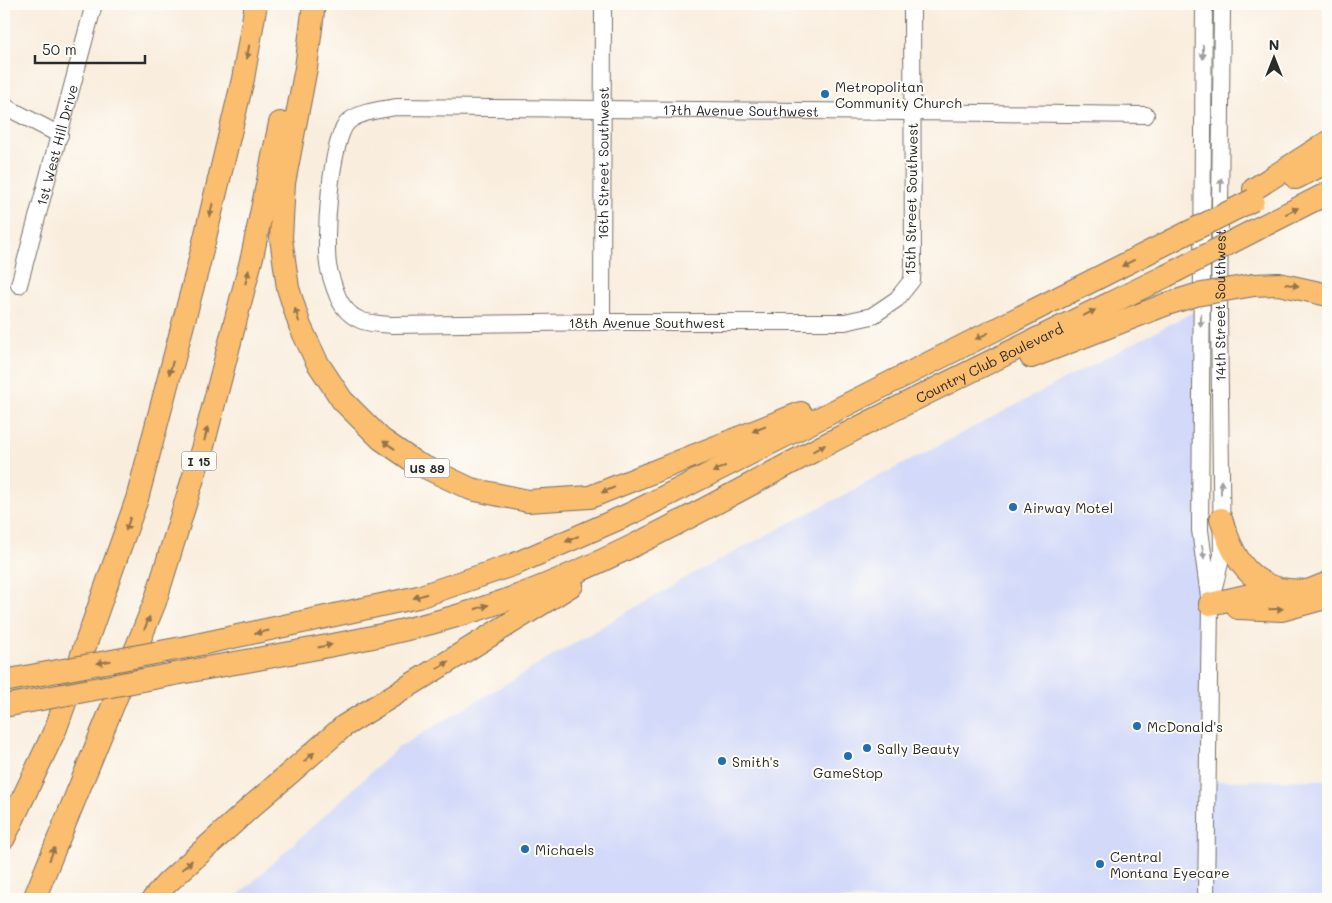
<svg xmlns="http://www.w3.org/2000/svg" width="1332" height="903" font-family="Mali,sans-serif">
  <rect width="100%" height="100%" fill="#fdfcf7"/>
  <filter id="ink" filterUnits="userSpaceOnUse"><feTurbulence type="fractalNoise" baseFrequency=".02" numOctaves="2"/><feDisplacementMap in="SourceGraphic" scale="10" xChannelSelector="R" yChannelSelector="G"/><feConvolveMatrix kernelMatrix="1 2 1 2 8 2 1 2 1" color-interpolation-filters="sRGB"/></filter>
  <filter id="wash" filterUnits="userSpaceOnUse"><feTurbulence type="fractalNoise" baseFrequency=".0096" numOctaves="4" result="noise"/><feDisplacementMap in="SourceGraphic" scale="20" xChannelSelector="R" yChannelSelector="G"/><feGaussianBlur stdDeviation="1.12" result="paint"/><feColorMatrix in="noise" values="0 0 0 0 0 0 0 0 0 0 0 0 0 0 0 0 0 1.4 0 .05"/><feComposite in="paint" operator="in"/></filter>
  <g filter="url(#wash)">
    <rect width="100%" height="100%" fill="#f9eddd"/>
    <polygon fill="#d2d9f9" points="1201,308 1208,781 1328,780 1328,899 234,899 396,749 679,581"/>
  </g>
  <g filter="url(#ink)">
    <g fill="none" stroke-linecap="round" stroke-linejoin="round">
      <defs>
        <g id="minor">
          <path id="s1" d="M912 4 913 263 912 280 897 299 872 316 845 322H602L391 325C371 323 356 324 343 306 337 298 332 281 329 270 323 247 330 136 349 121 362 111 380 110 396 107 646 108 896 112 1146 115"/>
          <polyline points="1204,4 1200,530 1210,604 1206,899"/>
          <polyline points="4,106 60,135"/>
          <path id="s2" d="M19 285 94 4"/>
          <path id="s3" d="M602 322 603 4"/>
          <path id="s4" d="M1212 595 1222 555 1219 315 1222 4"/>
        </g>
        <g id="highway">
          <polyline points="314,4 306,68 284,183 281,238 288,288 300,326 317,362 342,400 381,439 416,463 471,489 528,501 590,497 801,413"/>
          <polyline points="1296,178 1328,162"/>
          <polyline points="1254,189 1328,142"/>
          <polyline points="1257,229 1328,193"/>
          <polyline points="1254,285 1279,284 1328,295"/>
          <polyline points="1031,357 1167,304"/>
          <path d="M1221 519C1231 550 1243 579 1277 588 1287 591 1298 590 1308 591"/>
          <polyline points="1210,604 1250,595 1308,591 1328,583"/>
          <polyline points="1238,608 1282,610 1322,599"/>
          <polyline points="187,647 418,597 515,564 632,513 1171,241"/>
          <path id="s5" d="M191 671C298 651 408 636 512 598 620 559 721 499 823 446 936 387 1051 332 1166 276"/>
          <polyline points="4,838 56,728 137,499 198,267 243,79 256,4"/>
          <polyline points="34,899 155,602 203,446 252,257 280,123"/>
          <polyline points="153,899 167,883 252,806 344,726 572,585"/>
        </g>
      </defs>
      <use href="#minor" stroke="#736f69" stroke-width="18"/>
      <use href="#highway" stroke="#736f69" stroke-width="24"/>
      <use href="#minor" stroke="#fff" stroke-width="16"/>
      <use href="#highway" stroke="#fbbd6e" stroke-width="22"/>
      <defs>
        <g id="highway-bridge">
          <polyline points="1171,241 1253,200"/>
          <polyline points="1166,276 1257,229"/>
          <polyline points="1167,304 1196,295 1254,285"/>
          <polyline points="4,681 187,647"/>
          <polyline points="4,706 191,671"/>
        </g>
      </defs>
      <use href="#highway-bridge" stroke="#736f69" stroke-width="24" stroke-linecap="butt"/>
      <use href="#highway-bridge" stroke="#fbbd6e" stroke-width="22"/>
    </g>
    <defs><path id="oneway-solid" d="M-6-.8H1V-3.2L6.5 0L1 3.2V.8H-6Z" transform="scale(1.25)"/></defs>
    <g fill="#93744c">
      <use href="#oneway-solid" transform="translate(248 52) rotate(100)"/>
      <use href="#oneway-solid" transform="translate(211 210) rotate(104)"/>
      <use href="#oneway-solid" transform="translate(1292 211) rotate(-27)"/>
      <use href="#oneway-solid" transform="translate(1128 263) rotate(153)"/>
      <use href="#oneway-solid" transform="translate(247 277) rotate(-76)"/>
      <use href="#oneway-solid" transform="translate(1292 285) rotate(9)"/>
      <use href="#oneway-solid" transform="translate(1089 313) rotate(-26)"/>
      <use href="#oneway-solid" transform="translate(297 315) rotate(-107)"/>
      <use href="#oneway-solid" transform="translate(982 336) rotate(154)"/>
      <use href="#oneway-solid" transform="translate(171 368) rotate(105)"/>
      <use href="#oneway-solid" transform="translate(759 429) rotate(159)"/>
      <use href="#oneway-solid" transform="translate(206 434) rotate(-76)"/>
      <use href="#oneway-solid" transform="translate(389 445) rotate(-146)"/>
      <use href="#oneway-solid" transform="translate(819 448) rotate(-28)"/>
      <use href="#oneway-solid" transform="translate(719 469) rotate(153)"/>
      <use href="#oneway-solid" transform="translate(608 490) rotate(158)"/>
      <use href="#oneway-solid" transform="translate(128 524) rotate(109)"/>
      <use href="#oneway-solid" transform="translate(572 539) rotate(156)"/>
      <use href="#oneway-solid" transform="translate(420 596) rotate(163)"/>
      <use href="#oneway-solid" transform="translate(482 607) rotate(-18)"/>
      <use href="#oneway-solid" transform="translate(1276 609) rotate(-2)"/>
      <use href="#oneway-solid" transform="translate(147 623) rotate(-68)"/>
      <use href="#oneway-solid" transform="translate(262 632) rotate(168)"/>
      <use href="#oneway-solid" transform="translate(325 646) rotate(-11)"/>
      <use href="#oneway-solid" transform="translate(104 662) rotate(170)"/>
      <use href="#oneway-solid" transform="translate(443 665) rotate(-32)"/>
      <use href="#oneway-solid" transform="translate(309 757) rotate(-41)"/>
      <use href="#oneway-solid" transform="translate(52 854) rotate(-68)"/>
      <use href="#oneway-solid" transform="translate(187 865) rotate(-42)"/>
    </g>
    <g fill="#a0a0a0">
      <use href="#oneway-solid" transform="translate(1203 52) rotate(90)"/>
      <use href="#oneway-solid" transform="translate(1221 185) rotate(-89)"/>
      <use href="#oneway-solid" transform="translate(1201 320) rotate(91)"/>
      <use href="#oneway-solid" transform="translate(1221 487) rotate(-90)"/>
      <use href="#oneway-solid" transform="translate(1203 552) rotate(82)"/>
    </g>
  </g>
  <g fill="#1f6fb2" stroke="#fdfcf7" stroke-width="2">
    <circle cx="825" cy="94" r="5"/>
    <circle cx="1013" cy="507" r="5"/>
    <circle cx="1137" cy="726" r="5"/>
    <circle cx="867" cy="748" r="5"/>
    <circle cx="848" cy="756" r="5"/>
    <circle cx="722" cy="761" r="5"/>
    <circle cx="525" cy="849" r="5"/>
    <circle cx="1100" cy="864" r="5"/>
  </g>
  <g text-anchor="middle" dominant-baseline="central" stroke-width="4" stroke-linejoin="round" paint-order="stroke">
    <g fill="#fdfcf7" stroke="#6a6a68" stroke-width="1">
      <rect x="181.5" y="451.5" width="35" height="19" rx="4"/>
      <rect x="404.5" y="458.5" width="45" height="19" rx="4"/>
    </g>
    <g font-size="12" font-weight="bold" fill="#2b2b2b">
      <text x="199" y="461">I 15</text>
      <text x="427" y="468">US 89</text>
    </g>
    <g font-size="14" fill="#2b2b2b" stroke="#fdfcf7" text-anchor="start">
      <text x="835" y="86">Metropolitan<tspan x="835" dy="16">Community Church</tspan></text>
      <text x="1023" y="507">Airway Motel</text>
      <text x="1147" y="726">McDonald's</text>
      <text x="877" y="748">Sally Beauty</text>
      <text x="732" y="761">Smith's</text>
      <text x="848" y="772" text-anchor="middle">GameStop</text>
      <text x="535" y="849">Michaels</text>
      <text x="1110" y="856">Central<tspan x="1110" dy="16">Montana Eyecare</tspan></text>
    </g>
    <g font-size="14" fill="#2b2b2b" stroke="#fdfcf7">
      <text stroke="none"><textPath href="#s1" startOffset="1452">17th Avenue Southwest</textPath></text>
      <text stroke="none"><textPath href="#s2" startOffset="145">1st West Hill Drive</textPath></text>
      <text stroke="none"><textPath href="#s3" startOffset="159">16th Street Southwest</textPath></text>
      <text transform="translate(911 199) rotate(-89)">15th Street Southwest</text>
      <text stroke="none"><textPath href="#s4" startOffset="291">14th Street Southwest</textPath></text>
      <text x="647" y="322">18th Avenue Southwest</text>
      <text stroke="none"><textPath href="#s5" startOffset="862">Country Club Boulevard</textPath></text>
    </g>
  </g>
  <rect width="1332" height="903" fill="none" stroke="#fdfcf7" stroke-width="20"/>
  <g transform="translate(1274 58)" stroke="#fdfcf7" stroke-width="4" paint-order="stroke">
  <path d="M0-4L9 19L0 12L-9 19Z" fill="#2b2b2b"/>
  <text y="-8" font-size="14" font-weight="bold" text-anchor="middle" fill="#2b2b2b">N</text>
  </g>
  <path d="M35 55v8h110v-8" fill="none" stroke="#2b2b2b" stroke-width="2.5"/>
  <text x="42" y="55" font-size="15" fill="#2b2b2b" stroke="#fdfcf7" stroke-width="4" paint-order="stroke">50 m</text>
</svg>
